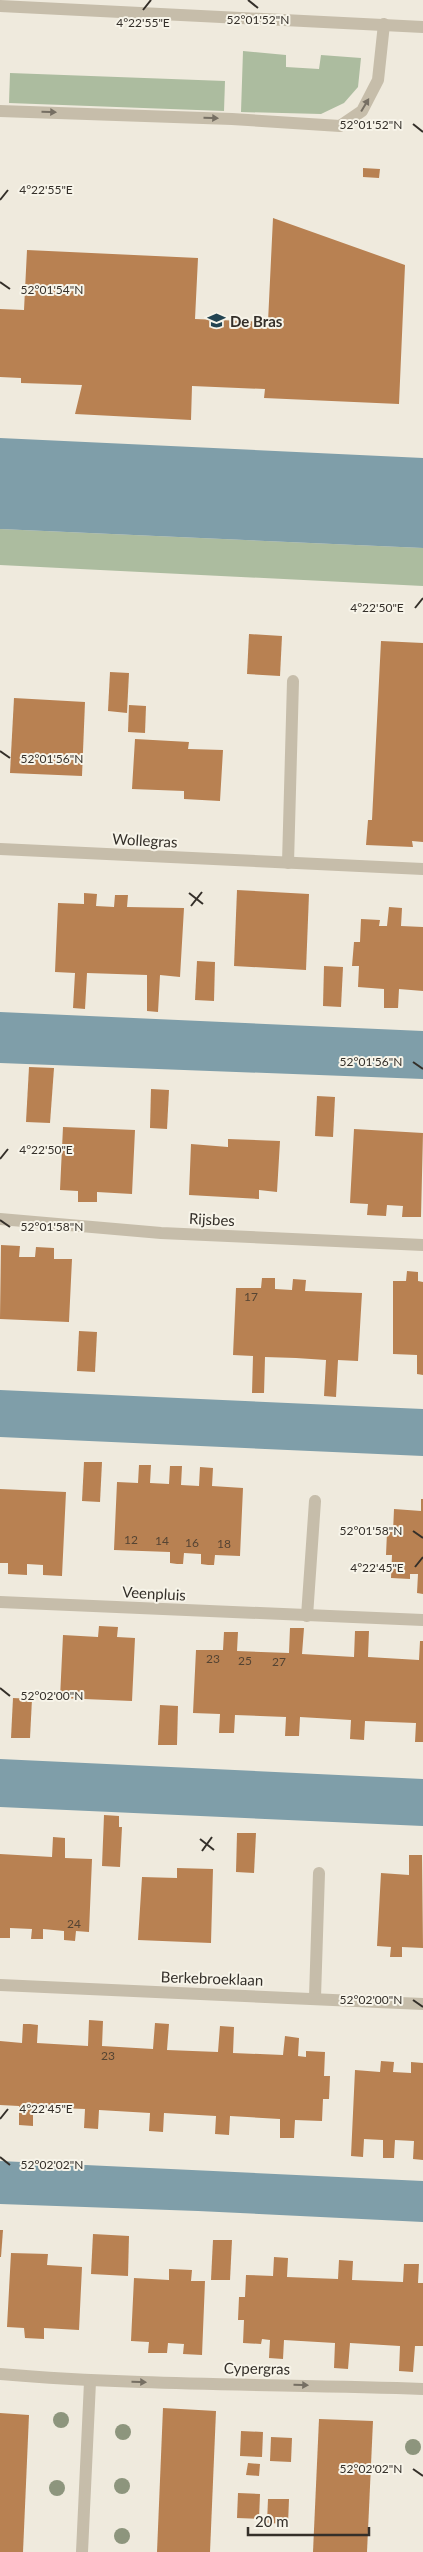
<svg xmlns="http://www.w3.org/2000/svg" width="423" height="2552" font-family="Lato,sans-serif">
  <rect width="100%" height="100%" fill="#efeadd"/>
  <g fill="#acbc9f">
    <polygon points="243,51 286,55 286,67 319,69 321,55 361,58 358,87 344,103 321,114 241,112"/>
    <polygon points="10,73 225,81 224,111 9,103"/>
    <polygon points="0,529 423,548 423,586 0,565"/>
  </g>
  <g fill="#7f9ea9">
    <polygon points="0,438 423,458 423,548 0,529"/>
    <polygon points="0,1012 423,1031 423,1079 0,1063"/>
    <polygon points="0,1390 423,1409 423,1456 0,1437"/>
    <polygon points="0,1759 423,1779 423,1826 0,1807"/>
    <polygon points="0,2161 423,2181 423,2222 198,2211 0,2204"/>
  </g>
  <g fill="#b88152">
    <polygon points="363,168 380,169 379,178 363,177"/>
    <polygon points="273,218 405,265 399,404 264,398 265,389 192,386 191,420 75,414 82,385 21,383 21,378 0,377 0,309 24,310 27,250 198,258 195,319 268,322"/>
    <polygon points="249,634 282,636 280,676 247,674"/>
    <polygon points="381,641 423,643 423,842 412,841 413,847 366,845 368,820 372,820"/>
    <polygon points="110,672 129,673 127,713 108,711"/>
    <polygon points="14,698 85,702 82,776 10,773"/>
    <polygon points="129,705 146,706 145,733 128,732"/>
    <polygon points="135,739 189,742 188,749 223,750 220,801 184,799 184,791 132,789"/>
    <polygon points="237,890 309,894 306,970 234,966"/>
    <polygon points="84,893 97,894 96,906 114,907 115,895 128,895 127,907 184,908 180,977 160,975 158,1012 147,1011 147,975 87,973 85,1009 73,1008 75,973 55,972 58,903 84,904"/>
    <polygon points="389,907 402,908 401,926 423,927 423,991 399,989 398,1008 384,1008 384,989 358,987 359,966 352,966 354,942 360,942 361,919 380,920 379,926 387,926"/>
    <polygon points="197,961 215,962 214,1001 195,1000"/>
    <polygon points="324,966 343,967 341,1007 323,1006"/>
    <polygon points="29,1067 54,1068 50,1123 26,1122"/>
    <polygon points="151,1089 169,1090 167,1129 150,1128"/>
    <polygon points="317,1096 335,1097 333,1137 315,1136"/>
    <polygon points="63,1127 135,1130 132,1194 97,1192 97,1202 78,1202 78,1191 60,1190"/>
    <polygon points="354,1129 423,1133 421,1217 402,1217 403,1206 387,1205 386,1216 367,1215 368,1204 350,1203"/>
    <polygon points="228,1139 280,1141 277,1192 259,1190 259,1199 189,1195 191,1144 228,1147"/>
    <polygon points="1,1245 20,1246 19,1257 35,1257 36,1247 54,1248 54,1259 72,1259 69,1322 0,1319"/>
    <polygon points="407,1271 418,1272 418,1281 423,1282 423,1375 417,1374 417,1355 393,1354 393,1281 406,1281"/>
    <polygon points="262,1278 275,1278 275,1289 292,1290 293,1279 306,1280 305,1291 362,1293 358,1361 338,1360 336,1397 324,1396 326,1360 296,1358 265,1357 264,1393 252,1393 253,1356 233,1355 236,1288 261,1288"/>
    <polygon points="79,1331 97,1332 95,1372 77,1371"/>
    <polygon points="84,1462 102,1462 100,1502 82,1501"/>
    <polygon points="139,1465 151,1465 150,1483 169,1484 170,1466 182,1466 181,1485 199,1486 200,1467 213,1468 212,1486 243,1488 240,1556 215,1555 214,1565 208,1565 201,1564 201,1554 184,1553 183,1564 177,1564 170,1563 170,1552 114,1550 117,1482 138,1483"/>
    <polygon points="0,1489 66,1492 62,1576 43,1575 43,1565 27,1564 27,1575 8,1574 8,1563 0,1563"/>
    <polygon points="421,1499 423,1499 423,1594 417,1593 418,1574 410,1574 410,1579 391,1578 392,1555 386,1555 387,1532 393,1532 394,1509 421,1511"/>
    <polygon points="99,1626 118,1627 117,1637 135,1638 132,1701 60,1698 63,1635 98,1637"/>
    <polygon points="290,1628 304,1628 302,1654 354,1657 355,1631 369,1631 368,1657 419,1660 420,1641 423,1641 423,1742 415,1742 416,1723 365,1721 364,1740 350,1739 351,1720 300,1717 299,1736 285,1736 286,1717 235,1715 234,1733 219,1733 220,1714 193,1713 196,1650 223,1650 224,1632 238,1632 237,1651 289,1653"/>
    <polygon points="13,1698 32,1699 30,1738 11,1738"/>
    <polygon points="160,1705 178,1706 177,1745 158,1745"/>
    <polygon points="104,1815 119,1816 119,1827 122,1827 120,1867 102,1866"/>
    <polygon points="237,1833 256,1833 254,1873 236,1872"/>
    <polygon points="53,1837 65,1838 65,1858 92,1859 89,1932 76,1931 75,1941 64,1940 64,1931 43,1929 43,1939 31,1939 32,1929 10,1928 10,1938 0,1938 0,1854 52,1857"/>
    <polygon points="409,1855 422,1855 423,1948 402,1947 402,1957 390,1957 391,1947 377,1946 381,1873 409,1875"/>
    <polygon points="177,1868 213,1869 211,1943 138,1940 142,1877 177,1878"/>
    <polygon points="89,2020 103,2021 102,2046 153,2049 155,2023 169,2024 167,2050 218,2052 220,2026 234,2027 233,2053 283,2055 285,2036 299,2038 298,2056 306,2057 306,2051 325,2052 324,2076 330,2076 329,2099 323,2099 322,2121 295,2120 294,2138 280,2138 280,2119 230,2116 229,2135 215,2134 216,2116 164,2113 163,2132 149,2131 150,2113 99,2110 98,2129 84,2128 85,2109 33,2107 33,2126 19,2125 19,2106 0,2105 0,2041 22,2043 23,2024 30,2024 38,2025 37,2043 88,2046"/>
    <polygon points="381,2061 394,2062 393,2072 411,2073 411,2062 423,2063 423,2160 413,2159 414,2141 395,2140 394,2158 383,2158 383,2140 364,2139 363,2157 351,2156 355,2070 380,2072"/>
    <polygon points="0,2230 3,2230 1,2257 0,2257"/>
    <polygon points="93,2234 129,2236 128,2276 91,2274"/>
    <polygon points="213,2240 232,2240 230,2280 211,2280"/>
    <polygon points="11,2253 48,2254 47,2265 82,2267 79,2330 44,2328 44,2339 25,2338 24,2328 7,2327"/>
    <polygon points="274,2257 288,2258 287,2277 312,2278 338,2279 339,2260 353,2261 352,2280 403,2282 404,2264 419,2264 418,2283 423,2283 423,2346 415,2346 413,2372 399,2371 400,2346 350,2343 348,2369 334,2368 335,2343 284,2340 283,2359 269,2358 270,2340 262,2339 261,2344 243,2343 244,2320 238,2320 239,2297 245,2297 246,2275 273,2276"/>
    <polygon points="169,2269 192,2270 191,2281 205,2281 202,2355 183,2354 184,2344 168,2343 167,2353 148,2353 149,2342 131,2341 134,2278 169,2280"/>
    <polygon points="163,2408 216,2411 210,2552 157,2552"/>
    <polygon points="0,2413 29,2415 23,2552 0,2552"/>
    <polygon points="319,2419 373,2421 367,2552 313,2552"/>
    <polygon points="241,2431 263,2432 262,2457 240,2456"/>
    <polygon points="271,2437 292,2438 291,2462 270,2461"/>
    <polygon points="248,2463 260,2464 259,2476 246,2475"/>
    <polygon points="238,2493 260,2494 259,2519 237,2518"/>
    <polygon points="268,2499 289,2499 288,2524 267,2523"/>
  </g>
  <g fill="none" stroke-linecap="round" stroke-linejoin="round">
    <g stroke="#c6bdaa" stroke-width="12">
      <polyline points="0,111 232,119 340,126 362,111 378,80 384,24"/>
      <polyline points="307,1616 315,1501"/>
      <polyline points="315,1997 319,1873"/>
    </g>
    <g stroke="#c6bdaa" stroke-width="12">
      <polyline points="0,6 423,27"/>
      <polyline points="0,849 423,869"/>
      <polyline points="288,863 293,681"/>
      <polyline points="0,1219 161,1233 423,1245"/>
      <polyline points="0,1602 423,1620"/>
      <polyline points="0,1985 423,2004"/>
      <path d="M0 2374C141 2386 282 2384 423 2389"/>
      <polyline points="82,2552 90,2382"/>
    </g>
  </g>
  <g fill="#8d957d">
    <circle cx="61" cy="2420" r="8"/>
    <circle cx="123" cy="2432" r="8"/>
    <circle cx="413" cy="2447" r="8"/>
    <circle cx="122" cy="2486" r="8"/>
    <circle cx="57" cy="2488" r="8"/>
    <circle cx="122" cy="2536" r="8"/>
  </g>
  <defs><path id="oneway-solid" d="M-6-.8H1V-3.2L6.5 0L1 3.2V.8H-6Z" transform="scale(1.25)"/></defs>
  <g fill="#766f63">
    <use href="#oneway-solid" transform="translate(365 105) rotate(-59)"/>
    <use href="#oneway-solid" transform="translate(49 112) rotate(2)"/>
    <use href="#oneway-solid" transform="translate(211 118) rotate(2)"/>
    <use href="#oneway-solid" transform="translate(139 2382) rotate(1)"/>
    <use href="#oneway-solid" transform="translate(301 2385) rotate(2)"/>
  </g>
  <path fill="none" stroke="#342f29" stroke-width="2" d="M248 0 258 8M143 10 151 0M413 124 423 132M0 200 8 190M0 282 10 289M415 608 423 598M0 751 10 758M189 893 203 904M191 906 202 892M413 1062 423 1069M0 1159 8 1149M0 1220 10 1227M413 1531 423 1538M415 1567 423 1557M0 1688 10 1696M200 1839 214 1850M202 1851 212 1837M413 2000 423 2007M0 2119 8 2109M0 2157 10 2165M413 2469 423 2476"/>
  <defs>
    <symbol id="school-bare" viewBox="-9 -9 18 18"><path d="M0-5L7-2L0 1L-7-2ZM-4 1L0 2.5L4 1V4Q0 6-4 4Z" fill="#234451" stroke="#f7f4e9" stroke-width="2.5" paint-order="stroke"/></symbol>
  </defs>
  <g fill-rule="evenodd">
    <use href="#school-bare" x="204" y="308" width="25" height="25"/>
  </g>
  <g text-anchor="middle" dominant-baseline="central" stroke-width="4" stroke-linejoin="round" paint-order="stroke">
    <g font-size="12" fill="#543">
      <text x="251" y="1296">17</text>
      <text x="131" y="1539">12</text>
      <text x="162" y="1540">14</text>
      <text x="192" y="1542">16</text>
      <text x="224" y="1543">18</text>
      <text x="213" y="1658">23</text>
      <text x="245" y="1660">25</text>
      <text x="279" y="1661">27</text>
      <text x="74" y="1923">24</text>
      <text x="108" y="2055">23</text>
    </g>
    <g font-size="15" font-weight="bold" fill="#342f29" stroke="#f7f4e9" text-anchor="start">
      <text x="230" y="321">De Bras</text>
    </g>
    <g font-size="15" fill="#342f29" stroke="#f7f4e9">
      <text transform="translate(145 840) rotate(3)">Wollegras</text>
      <text transform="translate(212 1219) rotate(3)">Rijsbes</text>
      <text transform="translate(154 1593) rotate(3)">Veenpluis</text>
      <text transform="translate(212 1978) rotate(2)">Berkebroeklaan</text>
      <text transform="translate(257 2368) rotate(1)">Cypergras</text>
    </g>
  </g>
  <g font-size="12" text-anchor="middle" fill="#342f29" stroke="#f7f4e9" stroke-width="4" stroke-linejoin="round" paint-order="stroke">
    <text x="258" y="24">52°01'52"N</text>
    <text x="143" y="27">4°22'55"E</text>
    <text x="371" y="129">52°01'52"N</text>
    <text x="46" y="194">4°22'55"E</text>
    <text x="52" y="294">52°01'54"N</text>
    <text x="377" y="612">4°22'50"E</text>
    <text x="52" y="763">52°01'56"N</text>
    <text x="371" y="1066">52°01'56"N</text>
    <text x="46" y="1154">4°22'50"E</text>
    <text x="52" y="1231">52°01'58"N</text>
    <text x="371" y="1535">52°01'58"N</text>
    <text x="377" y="1572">4°22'45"E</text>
    <text x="52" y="1700">52°02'00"N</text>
    <text x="371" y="2004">52°02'00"N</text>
    <text x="46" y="2113">4°22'45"E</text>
    <text x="52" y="2169">52°02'02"N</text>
    <text x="371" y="2473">52°02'02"N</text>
  </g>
  <path d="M248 2527v8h121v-8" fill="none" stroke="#342f29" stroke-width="2.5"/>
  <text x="255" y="2527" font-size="15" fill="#342f29" stroke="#f7f4e9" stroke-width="4" paint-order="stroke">20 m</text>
</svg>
